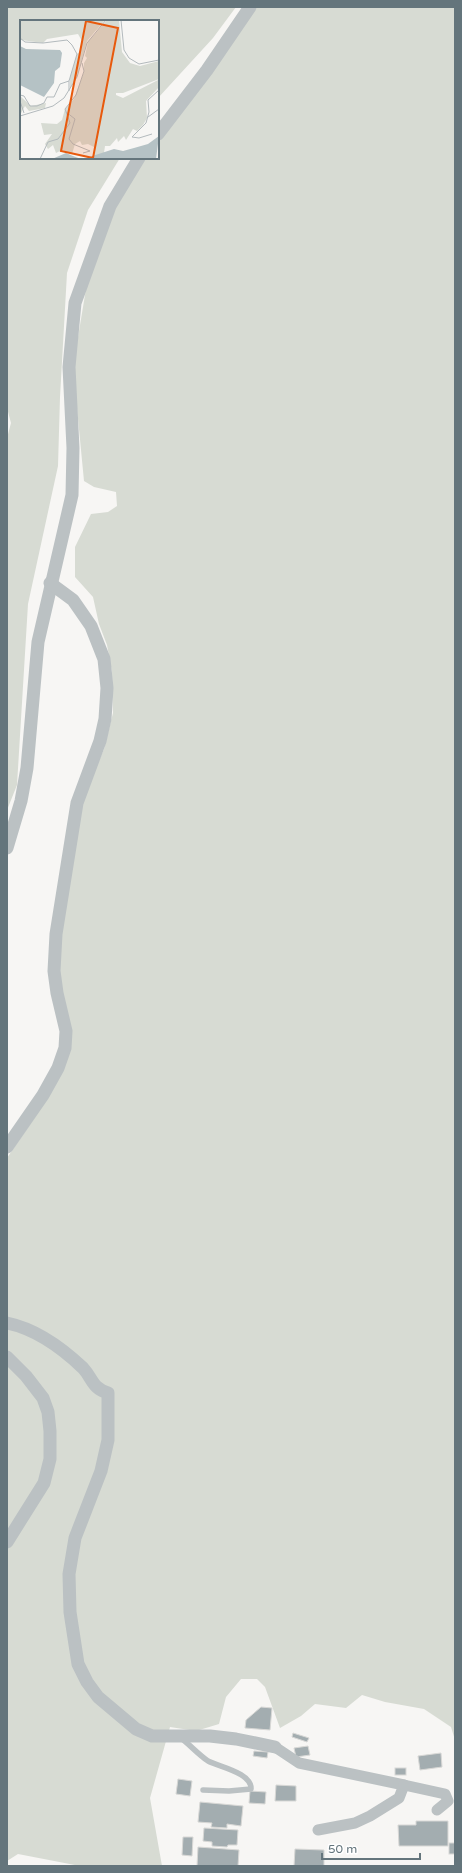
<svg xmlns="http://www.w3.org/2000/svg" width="462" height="1873" font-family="'Varela Round',sans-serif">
  <rect width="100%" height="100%" fill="#f7f6f4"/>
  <g fill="#d7dbd3">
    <polygon points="7,7 236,7 213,38 158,98 158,21 21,21 21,158 120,158 88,210 67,273 60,397 58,466 28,604 17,785 7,810 7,438 11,423 7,408"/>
    <polygon points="256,7 455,7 455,1740 451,1727 424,1709 385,1702 362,1695 346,1708 315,1704 301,1716 280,1728 265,1687 257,1679 241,1679 226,1697 219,1724 196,1731 170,1727 150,1798 162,1866 80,1866 18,1854 7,1861 7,1158 35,1117 65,1061 57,966 80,804 104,749 113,713 112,672 107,645 99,624 93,597 75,577 75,547 91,514 108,512 117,506 116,492 94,487 84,481 73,367 88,277 119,194 143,158 158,158 158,137"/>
  </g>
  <g fill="#a3adb0" stroke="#d8d8d6">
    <polygon points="261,1707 272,1708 270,1730 245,1728 246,1720"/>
    <polygon points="293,1733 309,1738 307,1742 292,1737"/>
    <polygon points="308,1746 310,1755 296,1757 294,1748"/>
    <polygon points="254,1751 268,1752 267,1758 253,1756"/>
    <polygon points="441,1753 442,1767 420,1770 418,1756"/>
    <rect x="395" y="1768" width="11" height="7"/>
    <polygon points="178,1779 192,1781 190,1796 176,1794"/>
    <polygon points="276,1785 296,1786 296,1801 275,1801"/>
    <polygon points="250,1791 266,1792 265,1804 249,1803"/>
    <polygon points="200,1802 243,1806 241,1826 227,1824 227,1828 211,1827 212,1823 198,1822"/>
    <polygon points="416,1821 448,1821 448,1846 399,1846 398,1825 416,1825"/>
    <polygon points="204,1828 238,1830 237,1845 228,1845 227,1847 212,1846 212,1842 203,1841"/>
    <polygon points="183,1837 193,1837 192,1856 182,1855"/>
    <rect x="449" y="1843" width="6" height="11"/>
    <polygon points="198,1847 239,1850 238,1866 197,1866"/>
    <polygon points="295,1849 324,1850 324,1866 294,1866"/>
  </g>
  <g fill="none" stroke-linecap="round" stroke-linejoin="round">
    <path stroke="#bbc1c3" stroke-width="5.5" d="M181 1738C190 1745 199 1755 208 1761 220 1767 252 1773 251 1789L229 1791 203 1790"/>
    <g stroke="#bbc1c3" stroke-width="11">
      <polyline points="275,1747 299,1763 404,1785 399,1798 370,1816 355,1823 318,1830"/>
      <polyline points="404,1785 445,1794 448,1801 437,1810"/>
    </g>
    <g stroke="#bbc1c3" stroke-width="13">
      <polyline points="158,134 207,70 250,7"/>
      <polyline points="7,848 21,801 27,768 38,642 72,495 73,448 69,367 75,303 110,206 139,158"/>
      <polyline points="7,1147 43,1095 58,1068 65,1048 66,1031 57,993 54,971 56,934 77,803 100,741 105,719 107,688 104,659 91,626 73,600 50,583"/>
      <path d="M7 1323C36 1329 62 1348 83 1368 93 1379 92 1388 108 1393V1440L101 1471 75 1538 69 1574 70 1612 78 1664 87 1682 98 1697 136 1729 152 1736H210L236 1739 275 1747"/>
      <polyline points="7,1357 26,1376 43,1398 48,1412 50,1431 50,1459 44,1483 7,1542"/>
    </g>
  </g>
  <g transform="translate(20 20)">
    <rect width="139" height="139" fill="#f7f6f4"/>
    <path d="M0 0H85L67 21 57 56 50 69V58L57 34 61 31 62 21 58 14 27 19 23 23 1 20ZM87 0H99L102 32 110 43 120 46 139 41V59L103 73H96V75L103 78 138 60 139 67 126 81 127 98 123 105 117 111 113 109 106 120 104 116 98 122 97 118 90 126H85L84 133 73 138 74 127 68 124 62 125 60 121 55 124 52 134 42 130 36 133 33 125 28 129 25 124 32 114 24 115 21 103 37 104 42 100 45 89 54 79 64 52V43L67 38 65 36 68 22ZM0 76 11 86 26 83 25 88 9 91 5 86 0 95Z" fill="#d7dbd3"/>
    <path d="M0 26 6 29 40 30 42 33 40 47 35 51 34 63 24 77 0 65ZM139 116 136 139H63L94 129 103 131 114 128 128 124ZM46 133 53 136 61 139H32Z" fill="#b5c2c5"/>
    <path fill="none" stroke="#b3babd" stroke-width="1" d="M101 0 104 30 109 38 119 44 139 40M0 18 5 22 23 23 47 20 52 25 57 34 49 61V71M0 75 4 76 10 86H17L24 83 27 77H34L40 64 49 61M0 81 4 93M46 92 55 99 49 119 53 124 70 131 63 133M0 96 33 86 44 78 57 57 67 23 86 0M128 97 139 89M132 114 119 118 112 117 126 103 129 92 128 80 139 70M20 139 28 122 38 119 50 103 45 89 56 75 64 51 62 43"/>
    <path fill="#e8590c" fill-opacity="0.15" stroke="#e8590c" stroke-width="2" d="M66 1 98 8 73 138 41 131Z"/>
    <rect width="139" height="139" fill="none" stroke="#64757c" stroke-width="2"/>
  </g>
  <rect width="462" height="1873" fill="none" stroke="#64757c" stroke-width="16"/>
  <path d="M322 1853v6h98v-6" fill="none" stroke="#64757c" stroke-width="2"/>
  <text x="328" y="1853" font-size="12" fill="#64757c" stroke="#ffffff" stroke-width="3" paint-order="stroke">50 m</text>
</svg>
